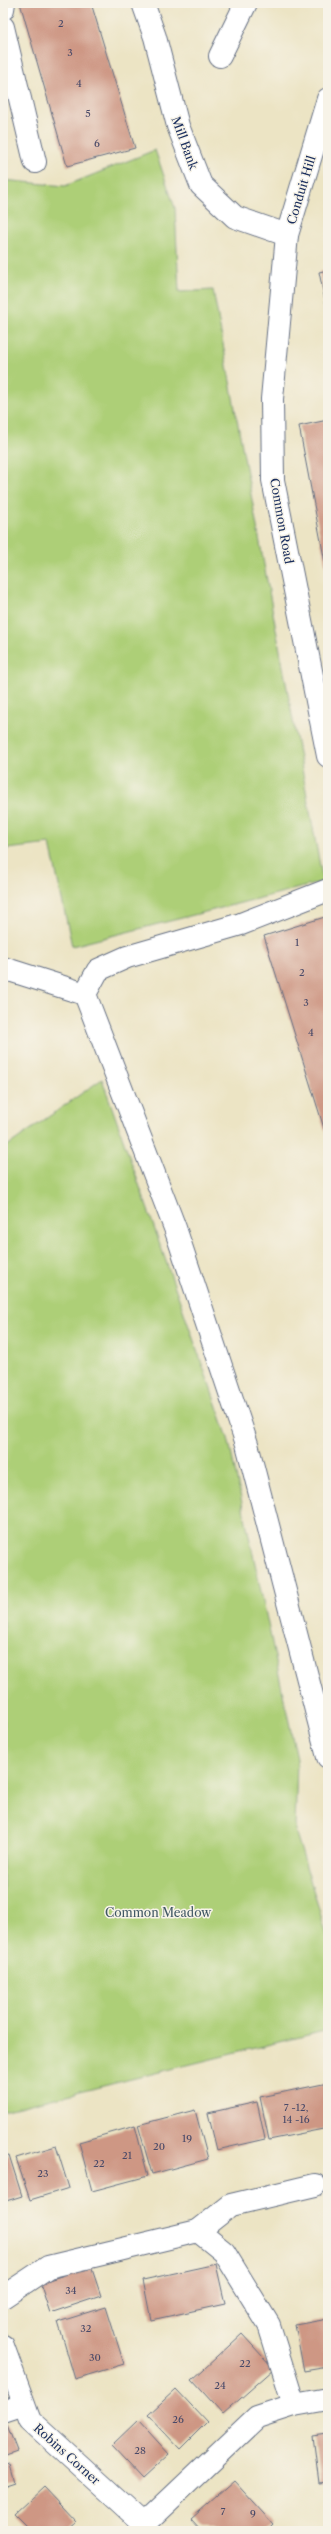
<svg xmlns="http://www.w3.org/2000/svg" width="331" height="2534" font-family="'Libre Caslon Text',serif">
  <rect width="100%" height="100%" fill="#f7f3e8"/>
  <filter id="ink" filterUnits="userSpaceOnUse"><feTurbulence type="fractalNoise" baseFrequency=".025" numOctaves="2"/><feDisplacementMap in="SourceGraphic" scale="8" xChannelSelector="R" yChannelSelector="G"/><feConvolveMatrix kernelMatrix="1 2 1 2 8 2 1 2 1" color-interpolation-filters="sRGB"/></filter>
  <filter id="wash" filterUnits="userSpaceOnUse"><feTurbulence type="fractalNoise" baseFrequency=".012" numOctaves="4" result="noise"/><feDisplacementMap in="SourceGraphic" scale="16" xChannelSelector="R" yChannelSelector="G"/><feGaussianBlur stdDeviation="0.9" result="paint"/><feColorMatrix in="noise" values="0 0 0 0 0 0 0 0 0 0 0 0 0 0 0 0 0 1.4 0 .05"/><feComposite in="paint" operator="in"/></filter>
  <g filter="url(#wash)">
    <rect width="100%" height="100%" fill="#ece4c4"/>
    <g fill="#adcf77" stroke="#647f6a">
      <polygon points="155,150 175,208 179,292 213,290 323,882 72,946 50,844 7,849 3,823 3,180 65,186"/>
      <polygon points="102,1079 228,1438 297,1759 295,1830 328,1939 328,2030 3,2111 3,1149"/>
    </g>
    <g id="blocks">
      <g fill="#ce9784">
        <polygon points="20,3 91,3 135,148 67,166"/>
        <polygon points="328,270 328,310 327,310 319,272"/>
        <polygon points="328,420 328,573 327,573 299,426"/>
        <polygon points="328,916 328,1141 264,936"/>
        <polygon points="328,2083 328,2128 269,2140 260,2097"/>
        <polygon points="257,2102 265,2139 217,2150 208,2113"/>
        <polygon points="195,2110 208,2159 152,2174 138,2125"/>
        <polygon points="135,2126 148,2176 92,2191 79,2142"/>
        <polygon points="56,2146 69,2188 30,2200 16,2158"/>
        <polygon points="9,2155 22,2196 3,2202 3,2156"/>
        <polygon points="216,2264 225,2304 151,2320 143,2280"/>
        <polygon points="91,2266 101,2296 50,2313 40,2283"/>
        <polygon points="106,2307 124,2364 75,2379 58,2322"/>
        <polygon points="328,2319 328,2367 304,2371 295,2325"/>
        <polygon points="242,2334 274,2369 223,2414 192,2380"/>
        <polygon points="176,2389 207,2422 180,2449 148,2415"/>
        <polygon points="138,2420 169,2454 142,2479 111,2446"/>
        <polygon points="7,2425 17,2451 3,2456 3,2426"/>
        <polygon points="328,2434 328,2482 319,2483 313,2436"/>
        <polygon points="10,2464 15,2482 3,2486 3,2466"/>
        <polygon points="234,2481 273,2524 266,2531 202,2531 191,2519"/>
        <polygon points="44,2487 76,2521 65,2531 30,2531 14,2515"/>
        <polygon points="19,2527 23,2531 14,2531"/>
      </g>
    </g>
  </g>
  <g filter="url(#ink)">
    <use href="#blocks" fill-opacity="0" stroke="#646e82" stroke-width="1"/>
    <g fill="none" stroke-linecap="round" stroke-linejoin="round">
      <defs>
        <g id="lane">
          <polyline points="3,9 4,3"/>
          <polyline points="3,27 35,162"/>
          <polyline points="220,56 246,3"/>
          <polyline points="328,890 241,924 127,957 98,970 85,994 175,1228 247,1444 328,1757"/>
          <polyline points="3,968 85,994"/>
          <polyline points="198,2231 231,2205 315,2185"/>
          <polyline points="3,2297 48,2267 198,2231 224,2252 269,2325 294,2405"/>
          <polyline points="3,2412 24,2405"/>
        </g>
        <g id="street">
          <polyline points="143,3 155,37 178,126 201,185 235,217 287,235"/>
          <polyline points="328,99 287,235 272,399 273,480 328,756"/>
          <polyline points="3,2346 30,2420 144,2524 257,2417 294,2405 328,2399"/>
        </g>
      </defs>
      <use href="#lane" stroke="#646e82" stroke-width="24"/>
      <use href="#street" stroke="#646e82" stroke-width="24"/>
      <use href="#lane" stroke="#fff" stroke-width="22"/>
      <use href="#street" stroke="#fff" stroke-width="22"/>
    </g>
  </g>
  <g text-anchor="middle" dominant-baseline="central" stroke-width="3" stroke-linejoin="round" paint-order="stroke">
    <g font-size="10" fill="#484968">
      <text x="61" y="23">2</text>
      <text x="70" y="52">3</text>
      <text x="79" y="83">4</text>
      <text x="88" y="113">5</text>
      <text x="97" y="143">6</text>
      <text x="297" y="942">1</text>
      <text x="302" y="972">2</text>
      <text x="306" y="1002">3</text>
      <text x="311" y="1032">4</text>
      <text x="296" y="2107">7 -12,<tspan x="296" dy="12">14 -16</tspan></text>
      <text x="187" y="2138">19</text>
      <text x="159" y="2146">20</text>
      <text x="127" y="2155">21</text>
      <text x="99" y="2163">22</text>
      <text x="43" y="2173">23</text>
      <text x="71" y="2290">34</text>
      <text x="86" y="2328">32</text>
      <text x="95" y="2357">30</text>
      <text x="245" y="2363">22</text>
      <text x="220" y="2385">24</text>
      <text x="178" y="2419">26</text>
      <text x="140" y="2450">28</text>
      <text x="223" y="2511">7</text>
      <text x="253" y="2513">9</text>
    </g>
    <g font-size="12" fill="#1b2f5e" stroke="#f7f3e8">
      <text transform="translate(185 143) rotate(70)">Mill Bank</text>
      <text transform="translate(301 190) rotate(-73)">Conduit Hill</text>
      <text transform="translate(282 521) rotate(80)">Common Road</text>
      <text transform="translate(67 2454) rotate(42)">Robins Corner</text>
    </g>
    <g font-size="12" fill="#405764" stroke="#f7f3e8">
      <text x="158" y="1912">Common Meadow</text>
    </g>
  </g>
  <rect width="331" height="2534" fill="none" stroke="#f7f3e8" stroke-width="16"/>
</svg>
